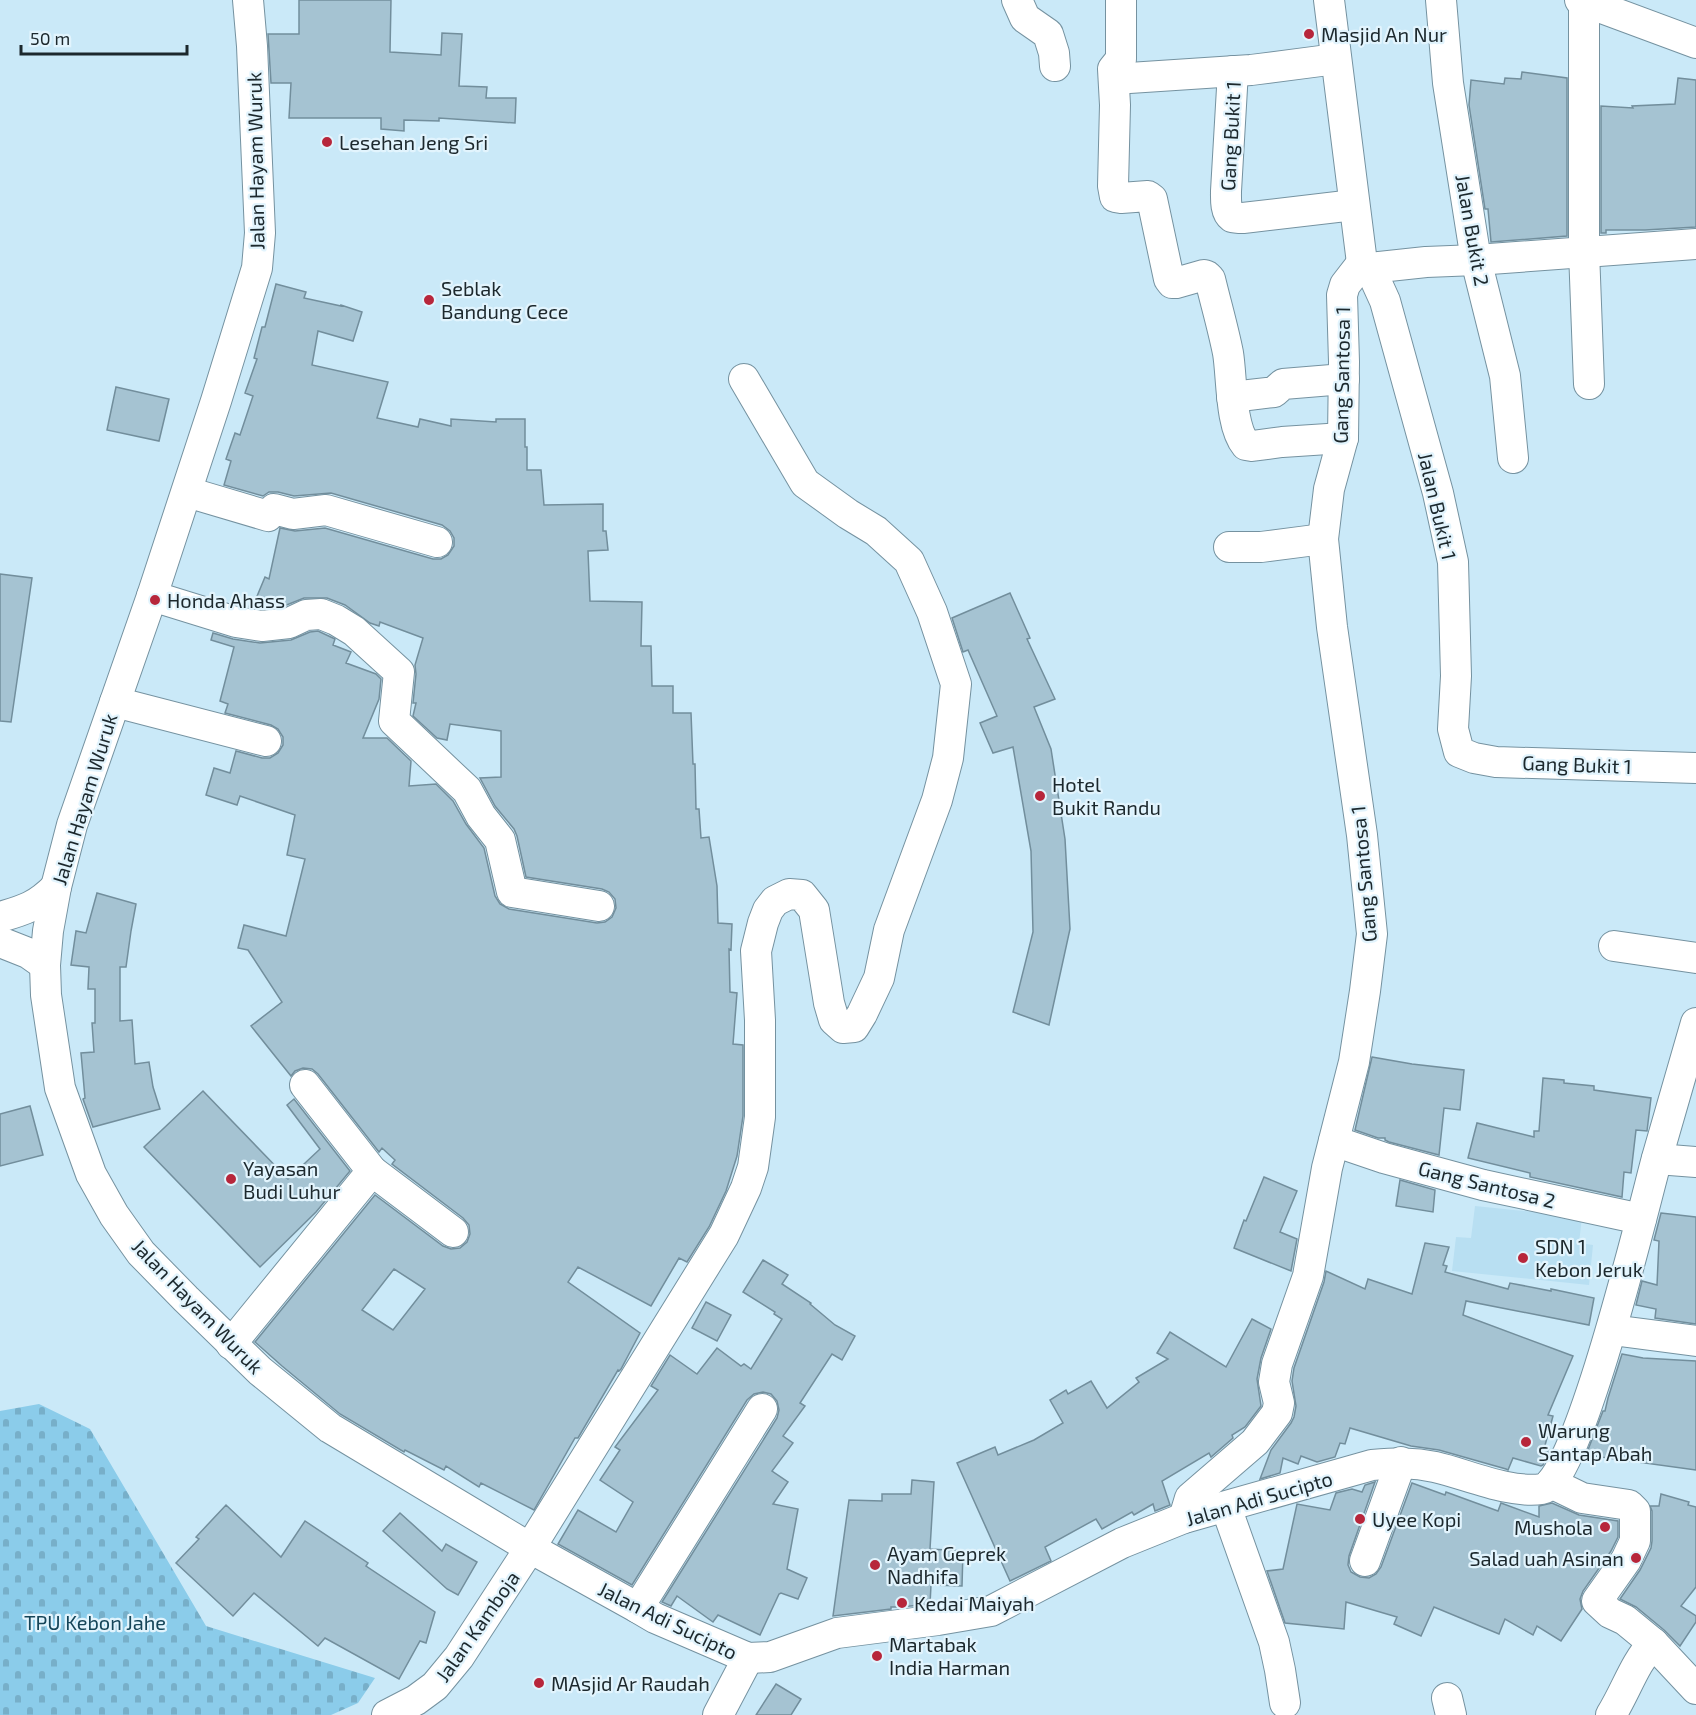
<svg xmlns="http://www.w3.org/2000/svg" width="1696" height="1715" font-family="'Exo 2',sans-serif">
  <defs>
    <pattern id="cemetery-stones" width="16" height="16" patternUnits="userSpaceOnUse" patternTransform="scale(1.5)"><rect width="16" height="16" fill="#8bccea"/><path d="M2 7V4a2 2 0 0 1 4 0v3zM10 15v-3a2 2 0 0 1 4 0v3z" fill="#77afc9"/></pattern>
  </defs>
  <rect width="100%" height="100%" fill="#cae9f8"/>
  <polygon fill="#b8dff2" points="1475,1206 1582,1217 1579,1243 1593,1245 1589,1285 1452,1271 1456,1237 1471,1238"/>
  <polygon fill="url(#cemetery-stones)" points="39,1404 90,1429 206,1626 375,1678 358,1703 331,1715 0,1715 0,1411"/>
  <g fill="#a5c3d2" stroke="#728e9c" stroke-width="1.5" fill-rule="evenodd">
    <polygon points="299,0 391,0 390,52 441,55 442,33 462,34 459,86 487,87 486,98 516,98 515,123 439,118 439,121 404,120 404,131 381,129 381,118 289,118 291,83 271,83 268,34 299,34"/>
    <polygon points="1522,72 1567,78 1567,236 1491,242 1488,209 1485,209 1469,105 1471,80 1504,84 1505,78 1521,79"/>
    <polygon points="1678,78 1696,80 1696,227 1645,230 1606,230 1606,233 1601,233 1601,106 1633,108 1632,106 1675,104"/>
    <path d="M276 284 306 292 304 298 341 306V305L362 312 353 341 318 331 312 365 388 382 377 418 418 427 420 419 451 426V419L496 422V419H525V447H527V470H541L544 505 603 504V531H606L608 550 588 551 590 601 642 602 641 646H651L652 686H673V713H691L693 764H695L696 809H699L701 838 709 837 717 886 718 923 732 924 731 950 729 949 730 992 737 993 733 1044 743 1045V1116L737 1156 726 1191 709 1227 687 1262 679 1258 651 1306 578 1267 568 1282 640 1333 621 1369 619 1371 618 1370 578 1438H575L534 1510 481 1483 479 1487 446 1466 444 1470 405 1450 404 1452 340 1414 282 1366 255 1342 375 1195 443 1246 451 1249 460 1248 467 1242 470 1234 469 1225 463 1218 392 1164 395 1160 382 1148 379 1152 318 1074 312 1069 303 1068 295 1071 291 1076 251 1026 282 1002 248 950 238 948 244 925 286 936 305 859 287 855 295 815 240 796 237 805 206 795 214 768 230 773 236 751 262 758H270L278 753 283 745V737L278 729 271 725 225 713 228 704 220 701 234 647 211 640 213 633 233 639 260 643 291 640 310 632 318 631 335 639 333 645 351 652 346 663 376 674 381 679 379 699 363 738H387L411 761 409 786 436 784 453 801 466 824 484 848 495 896 500 904 509 909 597 923 605 922 612 917 616 908 615 899 609 892 602 889 526 877 517 836 514 829 495 806 480 778 501 777V731L450 724 447 740 437 738 413 716 416 703H413L416 674 415 665 423 638 380 622 379 626 370 623 345 605 327 598H304L284 606 262 609 249 607 251 600 255 601 265 577 269 579 280 528 295 531 325 528 433 559H441L448 555 454 546V538L450 531 442 525 331 493 294 496 278 492H269L263 496 224 485 231 461 226 459 235 433 240 435 253 396 245 393 257 359 254 358 262 327H265ZM394 1269 425 1289 393 1330 362 1310Z"/>
    <polygon points="116,387 169,399 159,441 107,430"/>
    <polygon points="0,574 32,578 11,722 0,721"/>
    <polygon points="1010,593 1030,638 1027,639 1055,699 1034,707 1051,749 1065,839 1070,929 1049,1025 1013,1012 1033,932 1031,851 1013,747 993,753 980,723 997,716 968,650 963,652 952,618"/>
    <polygon points="97,893 136,904 131,931 126,967 120,967 120,1021 132,1020 135,1064 149,1062 153,1087 160,1109 93,1127 83,1099 85,1098 81,1053 94,1052 92,1023 95,1023 95,989 88,989 89,967 71,965 76,931 86,933"/>
    <polygon points="1372,1057 1412,1064 1464,1070 1460,1110 1444,1108 1439,1155 1389,1142 1385,1140 1385,1138 1378,1138 1355,1130"/>
    <polygon points="1543,1078 1564,1080 1564,1083 1594,1086 1594,1090 1651,1098 1647,1131 1636,1130 1631,1173 1624,1172 1622,1197 1530,1177 1530,1173 1468,1158 1477,1123 1534,1137 1534,1131 1539,1131"/>
    <polygon points="203,1091 288,1179 320,1149 287,1105 294,1099 350,1171 316,1212 260,1267 144,1147"/>
    <polygon points="30,1106 43,1155 0,1166 0,1114"/>
    <polygon points="1264,1177 1297,1191 1280,1232 1297,1239 1291,1271 1234,1248 1244,1220 1246,1221"/>
    <polygon points="1400,1180 1435,1190 1433,1212 1396,1206"/>
    <polygon points="1661,1213 1696,1217 1696,1324 1655,1318 1656,1309 1636,1305 1642,1281 1657,1285 1659,1241 1654,1240"/>
    <polygon points="1425,1243 1449,1247 1443,1265 1447,1266 1445,1272 1508,1289 1510,1283 1551,1291 1551,1289 1594,1298 1589,1325 1466,1301 1463,1315 1573,1356 1548,1415 1553,1416 1544,1449 1549,1450 1543,1465 1541,1466 1513,1458 1508,1470 1506,1469 1439,1450 1411,1446 1350,1428 1345,1444 1340,1443 1335,1457 1317,1462 1301,1456 1298,1464 1283,1458 1280,1473 1260,1479 1271,1450 1291,1423 1294,1417 1296,1406 1292,1381 1294,1368 1324,1282 1326,1271 1365,1289 1368,1279 1412,1294"/>
    <polygon points="763,1260 788,1275 782,1284 811,1303 810,1304 835,1325 855,1336 842,1360 832,1354 800,1403 805,1406 783,1436 793,1443 772,1471 788,1482 773,1504 798,1509 787,1569 807,1578 798,1599 781,1593 779,1594 760,1635 718,1615 713,1622 677,1596 671,1606 662,1602 777,1418 779,1410 777,1401 771,1394 763,1392 754,1394 747,1400 632,1585 558,1544 578,1510 616,1532 633,1502 600,1480 620,1450 615,1447 658,1390 651,1386 670,1355 697,1374 717,1348 741,1366 744,1364 751,1369 782,1319 774,1314 775,1312 743,1292"/>
    <polygon points="706,1302 731,1315 717,1341 692,1328"/>
    <polygon points="1252,1319 1271,1329 1261,1358 1257,1379 1261,1406 1245,1427 1232,1435 1233,1438 1211,1457 1209,1453 1162,1481 1170,1505 1155,1511 1153,1504 1134,1515 1132,1512 1102,1529 1096,1519 1045,1547 1051,1561 1010,1581 957,1463 995,1447 998,1455 1034,1440 1063,1423 1050,1400 1066,1390 1068,1394 1091,1381 1107,1408 1139,1382 1136,1378 1168,1359 1157,1353 1170,1332 1226,1367"/>
    <polygon points="1622,1354 1643,1358 1696,1361 1696,1470 1586,1455 1603,1411 1605,1411 1608,1398"/>
    <polygon points="912,1480 934,1482 930,1549 963,1551 962,1586 931,1585 930,1604 900,1607 891,1607 891,1609 833,1616 849,1500 882,1501 882,1494 911,1494"/>
    <polygon points="1375,1482 1349,1556 1348,1565 1351,1572 1360,1577 1369,1578 1376,1574 1381,1567 1412,1483 1445,1495 1446,1492 1498,1511 1501,1503 1539,1517 1539,1506 1552,1503 1579,1515 1618,1521 1618,1537 1611,1551 1583,1591 1580,1599 1582,1609 1561,1641 1537,1626 1533,1635 1505,1619 1499,1634 1434,1607 1421,1636 1394,1624 1397,1617 1346,1602 1344,1629 1285,1623 1267,1571 1283,1569 1297,1504 1330,1510 1336,1493 1352,1489 1362,1492 1365,1485"/>
    <polygon points="1661,1494 1689,1502 1688,1505 1696,1507 1696,1587 1681,1606 1696,1616 1696,1622 1680,1646 1664,1630 1636,1607 1620,1599 1640,1570 1651,1548 1652,1541 1652,1511 1650,1506 1659,1506"/>
    <polygon points="226,1505 281,1557 305,1521 368,1563 366,1566 435,1612 426,1643 420,1641 399,1679 325,1638 318,1646 254,1593 233,1616 176,1563 199,1539 196,1537"/>
    <polygon points="400,1513 442,1551 446,1544 477,1562 458,1595 447,1589 383,1531"/>
    <polygon points="776,1684 801,1699 791,1715 756,1715"/>
  </g>
  <g fill="none" stroke-linecap="round" stroke-linejoin="round">
    <defs>
      <g id="minor">
        <path d="M248 0 252 46 260 233 257 268 216 401 152 596 72 825 56 887 48 931 45 965 46 995 60 1088 91 1174 114 1215 141 1253 186 1299 260 1371 330 1428 530 1548 638 1608 655 1618 748 1658 770 1657 837 1633 938 1620 991 1611 1122 1543 1184 1518 1372 1465C1395 1463 1412 1462 1435 1467 1466 1474 1510 1494 1542 1489 1578 1483 1645 1202 1657 1158 1670 1113 1683 1068 1696 1023"/>
        <polyline points="1017,0 1025,18 1048,34 1054,53 1055,66"/>
        <path d="M1121 0V59L1113 69 1115 105 1113 186 1115 197 1121 198 1148 196 1152 199 1169 279 1172 283H1176L1204 275 1207 276 1210 279C1216 304 1223 328 1228 353 1232 376 1230 426 1246 445L1252 446 1282 442 1343 438"/>
        <polyline points="1329,0 1362,263"/>
        <polyline points="1441,0 1448,83 1476,260 1505,376 1513,458"/>
        <polyline points="1580,0 1696,43"/>
        <polyline points="1584,2 1584,251 1589,384"/>
        <path d="M1233 71 1226 191C1226 198 1225 212 1232 217 1235 218 1239 218 1243 218L1354 205"/>
        <polyline points="1114,79 1251,70 1336,59"/>
        <polyline points="1362,263 1370,268 1426,262 1476,260 1696,244"/>
        <polyline points="1370,268 1385,301 1438,493 1453,562 1456,676 1453,729 1459,752 1474,758 1496,762 1696,768"/>
        <polyline points="1232,397 1274,392 1283,384 1344,379"/>
        <polyline points="187,492 268,516 274,509 293,514 326,510 437,542"/>
        <polyline points="1229,547 1261,547 1323,539"/>
        <polyline points="152,596 236,622 262,626 289,623 306,615 321,614 336,620 354,631 399,672 394,721 467,790 481,816 500,840 512,892 599,906"/>
        <polyline points="115,702 266,741"/>
        <path d="M0 917C25 910 37 906 56 887"/>
        <polyline points="0,942 28,953 45,965"/>
        <polyline points="1614,946 1696,958"/>
        <polyline points="1334,1141 1384,1158 1483,1185 1641,1219"/>
        <polyline points="1657,1159 1696,1162"/>
        <polyline points="372,1171 453,1232"/>
        <polyline points="1612,1330 1696,1341"/>
        <polyline points="231,1344 372,1171 305,1085"/>
        <path d="M1551 1483 1582 1498 1629 1505 1635 1511V1541L1626 1560 1597 1601 1610 1613 1625 1620 1653 1643C1634 1664 1626 1691 1611 1715"/>
        <polyline points="1226,1507 1274,1642 1280,1670 1285,1703"/>
        <polyline points="1184,1518 1190,1498 1255,1442 1277,1413 1279,1403 1274,1382 1277,1364 1308,1276 1327,1168 1354,1062 1365,991 1372,934 1362,835 1332,627 1323,539 1329,489 1343,438 1344,362 1342,295 1345,285 1362,263"/>
        <polyline points="1365,1561 1401,1462"/>
        <polyline points="638,1608 762,1409"/>
        <polyline points="1653,1643 1696,1689"/>
        <polyline points="1447,1698 1451,1715"/>
        <polyline points="387,1715 416,1700 435,1686 459,1657 530,1548 724,1235 746,1188 753,1167 760,1117 760,1020 756,951 763,923 768,910 775,901 789,894 802,895 814,910 829,1003 834,1020 843,1028 854,1027 862,1014 879,978 889,930 937,800 948,758 956,684 932,612 909,561 876,531 848,514 805,483 744,379"/>
        <polyline points="718,1715 748,1658"/>
      </g>
    </defs>
    <use href="#minor" stroke="#7592a0" stroke-width="32"/>
    <use href="#minor" stroke="#fff" stroke-width="30"/>
  </g>
  <g fill="#b7263b" stroke="#e2f4fd" stroke-width="2">
    <circle cx="1309" cy="34" r="6"/>
    <circle cx="327" cy="142" r="6"/>
    <circle cx="429" cy="300" r="6"/>
    <circle cx="155" cy="600" r="6"/>
    <circle cx="1040" cy="796" r="6"/>
    <circle cx="231" cy="1179" r="6"/>
    <circle cx="1523" cy="1258" r="6"/>
    <circle cx="1526" cy="1442" r="6"/>
    <circle cx="1360" cy="1519" r="6"/>
    <circle cx="1605" cy="1527" r="6"/>
    <circle cx="1636" cy="1558" r="6"/>
    <circle cx="875" cy="1565" r="6"/>
    <circle cx="902" cy="1603" r="6"/>
    <circle cx="877" cy="1656" r="6"/>
    <circle cx="539" cy="1683" r="6"/>
  </g>
  <g text-anchor="middle" dominant-baseline="central" stroke-width="4.5" stroke-linejoin="round" paint-order="stroke">
    <g font-size="20" fill="#1c282d" stroke="#e2f4fd" text-anchor="start">
      <text x="1321" y="34">Masjid An Nur</text>
      <text x="339" y="142">Lesehan Jeng Sri</text>
      <text x="441" y="288">Seblak<tspan x="441" dy="23">Bandung Cece</tspan></text>
      <text x="167" y="600">Honda Ahass</text>
      <text x="1052" y="784">Hotel<tspan x="1052" dy="23">Bukit Randu</tspan></text>
      <text x="243" y="1168">Yayasan<tspan x="243" dy="23">Budi Luhur</tspan></text>
      <text x="1535" y="1246">SDN 1<tspan x="1535" dy="23">Kebon Jeruk</tspan></text>
      <text x="1538" y="1430">Warung<tspan x="1538" dy="23">Santap Abah</tspan></text>
      <text x="1372" y="1519">Uyee Kopi</text>
      <text x="1593" y="1527" text-anchor="end">Mushola</text>
      <text x="887" y="1553">Ayam Geprek<tspan x="887" dy="23">Nadhifa</tspan></text>
      <text x="1624" y="1558" text-anchor="end">Salad uah Asinan</text>
      <text x="914" y="1603">Kedai Maiyah</text>
      <text x="889" y="1644">Martabak<tspan x="889" dy="23">India Harman</tspan></text>
      <text x="551" y="1683">MAsjid Ar Raudah</text>
    </g>
    <g font-size="20" fill="#1c282d" stroke="#e2f4fd">
      <text transform="translate(1230 136) rotate(-87)">Gang Bukit 1</text>
      <text transform="translate(255 161) rotate(-91)">Jalan Hayam Wuruk</text>
      <text transform="translate(1473 230) rotate(80)">Jalan Bukit 2</text>
      <text transform="translate(1341 375) rotate(-89)">Gang Santosa 1</text>
      <text transform="translate(1438 506) rotate(77)">Jalan Bukit 1</text>
      <text transform="translate(1577 764) rotate(2)">Gang Bukit 1</text>
      <text transform="translate(84 799) rotate(-73)">Jalan Hayam Wuruk</text>
      <text transform="translate(1363 874) rotate(-95)">Gang Santosa 1</text>
      <text transform="translate(1487 1184) rotate(14)">Gang Santosa 2</text>
      <text transform="translate(198 1306) rotate(46)">Jalan Hayam Wuruk</text>
      <text transform="translate(1259 1498) rotate(-16)">Jalan Adi Sucipto</text>
      <text transform="translate(668 1620) rotate(26)">Jalan Adi Sucipto</text>
      <text transform="translate(477 1626) rotate(-55)">Jalan Kamboja</text>
    </g>
    <g font-size="20" fill="#154559" stroke="#e2f4fd">
      <text x="95" y="1622">TPU Kebon Jahe</text>
    </g>
  </g>
  <path d="M21 45v9h166v-9" fill="none" stroke="#1c282d" stroke-width="3"/>
  <text x="30" y="45" font-size="18" fill="#1c282d" stroke="#e2f4fd" stroke-width="4.5" paint-order="stroke">50 m</text>
</svg>
